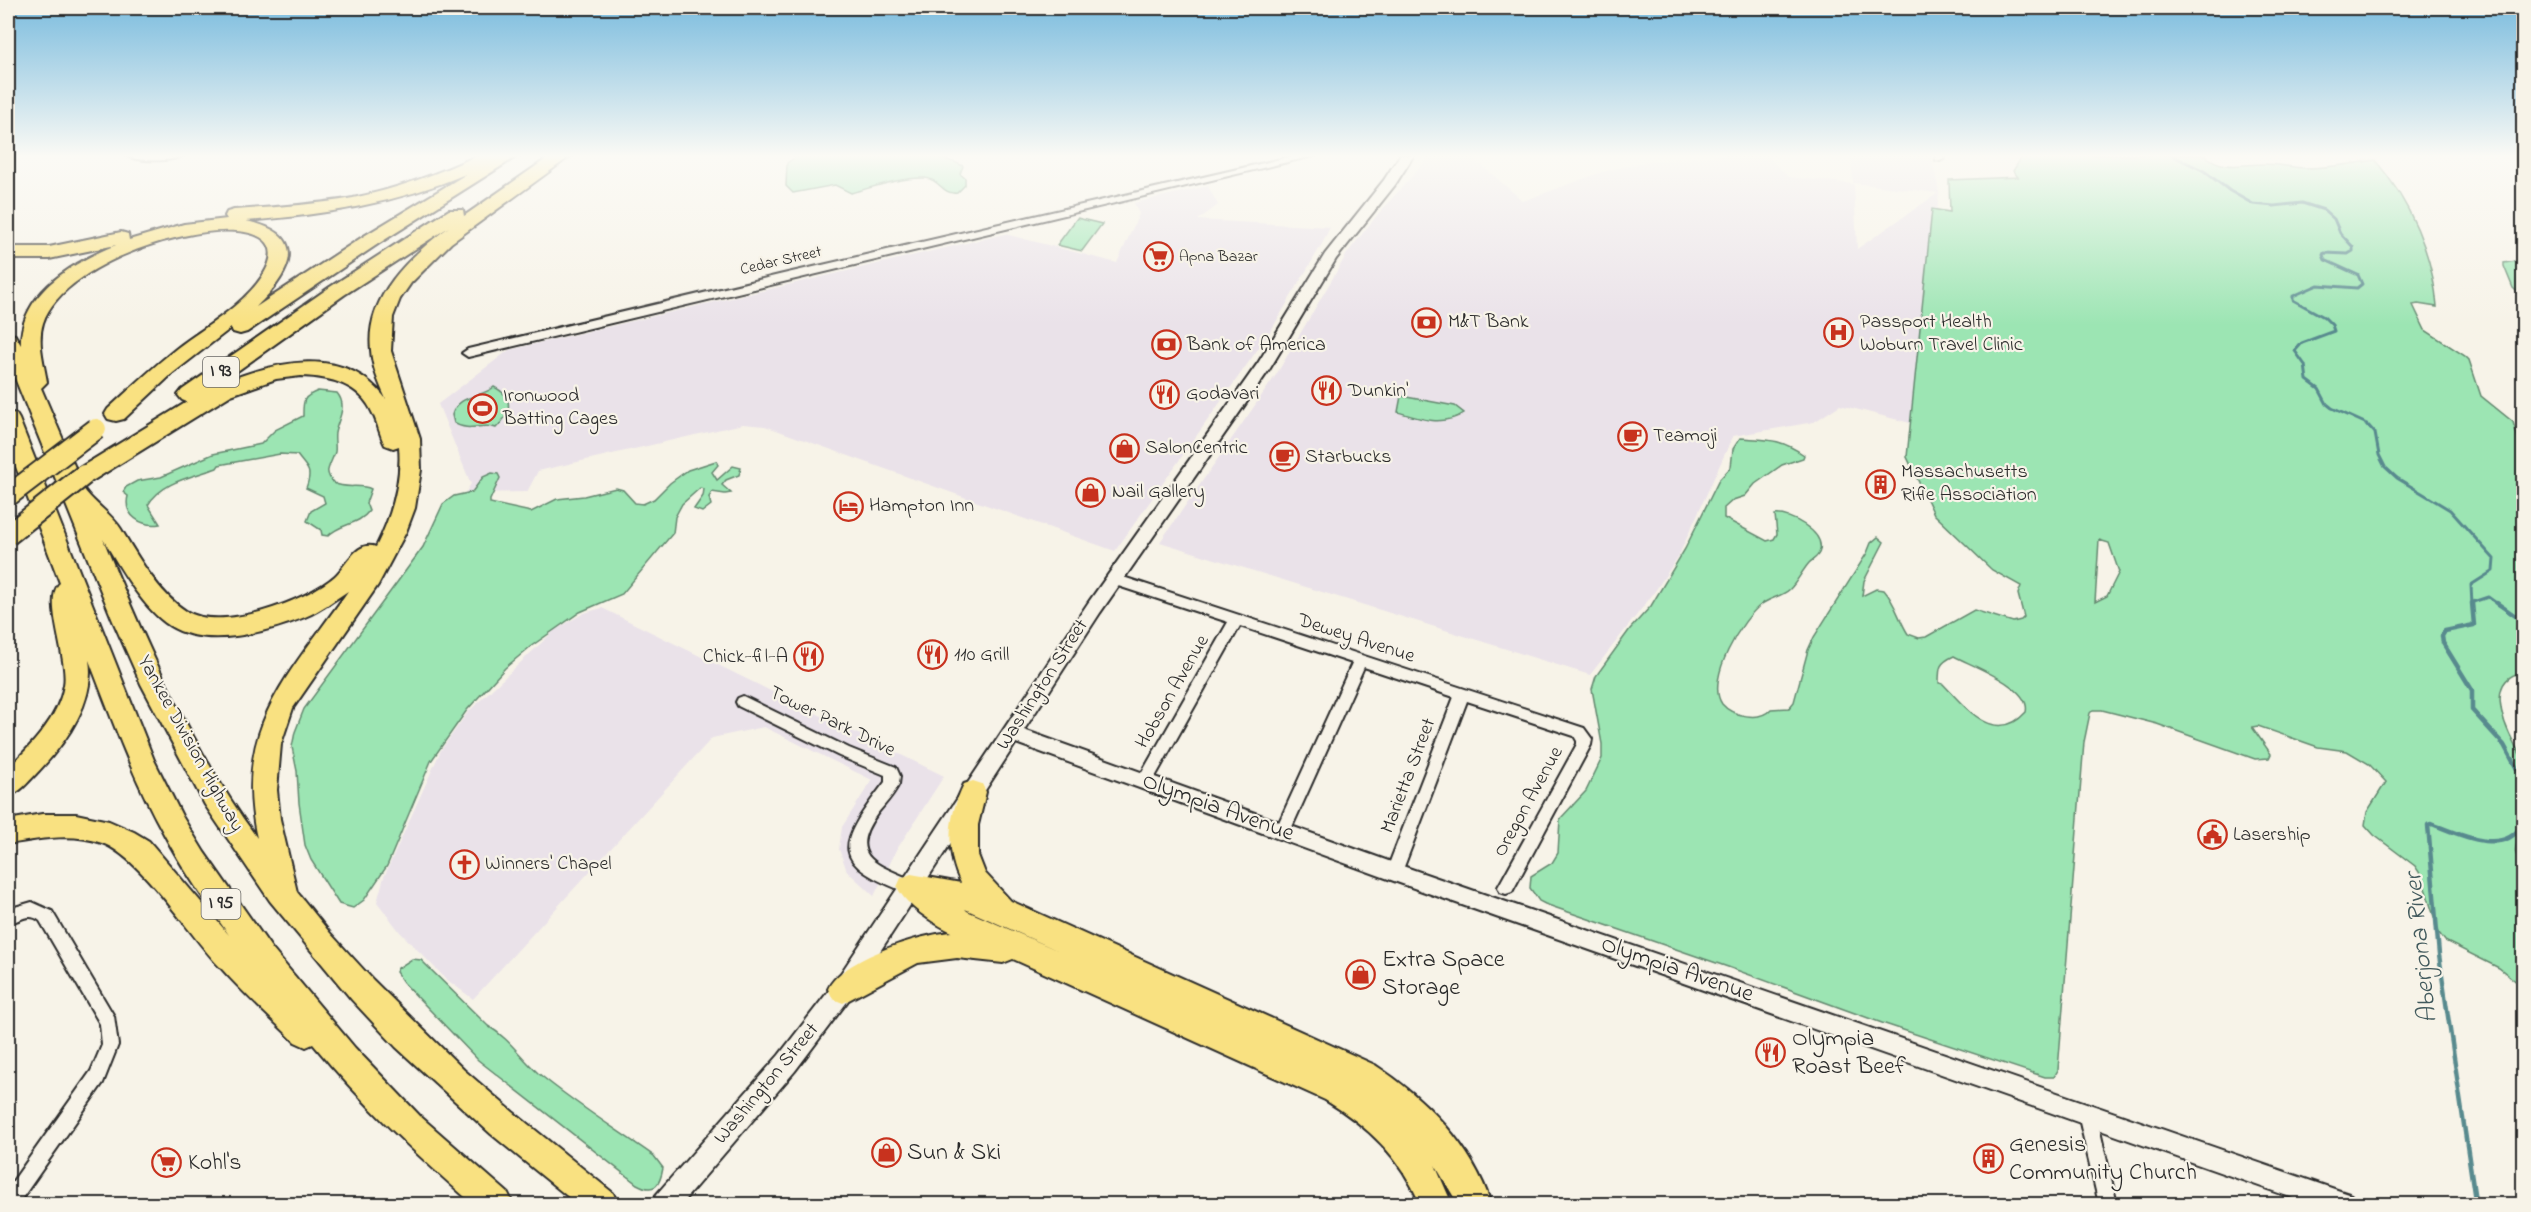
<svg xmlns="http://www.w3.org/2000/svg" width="2531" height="1212" font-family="'Indie Flower',sans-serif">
  <rect width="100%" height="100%" fill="#f7f3e8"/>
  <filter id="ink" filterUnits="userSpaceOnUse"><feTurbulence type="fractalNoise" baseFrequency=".0167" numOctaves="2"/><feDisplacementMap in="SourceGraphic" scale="12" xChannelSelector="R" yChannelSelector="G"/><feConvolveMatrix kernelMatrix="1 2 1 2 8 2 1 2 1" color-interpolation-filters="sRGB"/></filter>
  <g filter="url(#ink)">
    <g fill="#eae2e9">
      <polygon points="1431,155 1470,155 1523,201 1602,172 1650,161 1728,155 1777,155 1769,158 1789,177 1854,184 1857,249 1938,193 1853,183 1851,155 1931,155 1939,192 1918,425 1840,405 1814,422 1733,436 1678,557 1653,594 1590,675 1160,542 1276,375 1348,252 1378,214"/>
      <polygon points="1208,186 1218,205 1198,220 1330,227 1322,244 1270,332 1115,551 765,426 743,424 538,471 527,492 465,493 471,484 438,404 509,350 1005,234 1117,263 1139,214 1134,203"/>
      <polygon points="602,608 944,776 897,849 874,896 847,871 839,849 842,827 872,780 764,727 712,738 473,999 446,979 400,932 377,902 384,877 441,750 468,712 555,630 584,613"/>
    </g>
    <g fill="#9ce5b3" stroke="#64886f" stroke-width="1.5" fill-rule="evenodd">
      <path d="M799 155C840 155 930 147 963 166L960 174 965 178V185L957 193C942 195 940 179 925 178 901 177 874 187 851 193L835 185 793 193 786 186 787 163Z"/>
      <path d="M2023 155H2205C2222 171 2242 164 2263 164 2277 164 2291 167 2305 168 2329 168 2352 164 2375 160 2409 200 2433 254 2437 307L2418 304 2413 305 2425 330 2465 356 2469 360 2481 396 2513 422 2523 455V672C2486 679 2502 721 2515 745 2517 750 2522 756 2524 762 2527 780 2524 817 2523 837L2518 840C2514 851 2514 855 2523 862V987L2499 968 2445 941 2439 933 2421 875 2415 866 2374 835 2365 825 2367 812 2386 782 2369 764 2347 751 2318 747 2258 726 2252 727 2271 754 2269 758 2255 759 2157 724 2102 710H2093L2090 713 2084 742 2058 1070 2054 1077H2045L1882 1023 1728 967 1545 904 1539 901 1530 888 1531 876 1552 863 1558 853 1560 819 1586 791 1602 758V744L1592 689 1596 676 1630 629 1651 606 1685 549 1719 480 1731 467 1733 449 1740 438C1768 440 1779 438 1804 455L1803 458 1782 465 1755 484 1745 496 1733 500 1724 508V518L1767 541 1774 539 1777 534 1775 515C1790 513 1824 532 1820 550 1819 557 1813 559 1809 563 1802 571 1797 582 1790 589 1783 596 1770 598 1762 604 1742 618 1705 680 1722 704 1732 716 1760 722 1771 709L1789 708 1794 702 1808 650 1814 637 1867 553 1871 543 1878 537 1884 542 1864 581 1862 596 1876 589 1884 590C1895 602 1899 620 1908 634L1919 638 1926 637 1974 610 2013 622 2021 620 2024 617 2018 594 2021 586 1992 570 1934 514 1907 457 1932 209 1950 212 1949 180 2018 177 2013 171ZM2099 540 2109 543 2119 572 2107 596 2095 602ZM1954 656C1972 666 2032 687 2026 712 1995 747 1964 706 1943 684L1939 683C1939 667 1939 663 1954 656Z"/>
      <polygon points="1077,218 1102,224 1082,251 1057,245"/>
      <polygon points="2523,260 2524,260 2523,297 2513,288 2504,266 2504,263"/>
      <path d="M494 387C515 397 511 414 496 428 483 422 469 433 454 423L452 415C458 394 481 398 494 387Z"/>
      <path d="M318 391 337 393C348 406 338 419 335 433 334 440 336 446 335 452 333 458 329 465 328 470 327 474 331 481 334 483 346 490 360 483 371 489L366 503 369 511C358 526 340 523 328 536L322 535 321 530 307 521 311 511 325 503 323 496 306 488C313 469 307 469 297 455L280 454 219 465 217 468C193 477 162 481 148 505L160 524C142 527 123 516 128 496L123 492 126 487 137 481 161 477 213 454 261 444 275 430 303 416C303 401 302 397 318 391Z"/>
      <path d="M1401 396 1455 406 1464 413C1443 427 1420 419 1398 412Z"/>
      <polygon points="716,461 718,465 712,472 717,480 733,466 741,468 739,475 726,480 722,485 731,493 725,494 712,492 709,497 711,505 702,512 694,509 703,496 704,489 700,488 682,504 675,517 673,533 622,594 580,612 530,647 505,668 467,710 431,761 387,866 364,900 353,908 339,904 311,860 305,845 299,803 297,771 292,747 295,732 304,709 423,547 443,504 454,496 472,492 483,477 492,473 498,474 500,478 490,500 490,503 531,512 557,499 584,496 616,488 623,490 635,503 643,504 654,499 670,483 688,470"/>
      <path d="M412 959 421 960 488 1026C509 1038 520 1057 538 1073 574 1103 616 1129 654 1156L663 1168C660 1185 655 1194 637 1184L478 1060 403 982 396 972 398 968Z"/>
    </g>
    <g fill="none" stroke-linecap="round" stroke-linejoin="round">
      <g stroke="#598a8e" stroke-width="3">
        <polyline points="2171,155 2204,171 2230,191 2253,204 2274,206 2302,203 2324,210 2334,219 2340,233 2353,247 2353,251 2348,254 2324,253 2323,255 2325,260 2358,275 2362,284 2357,288 2318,285 2293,296 2293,300 2324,317 2332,325 2334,331 2302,343 2295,351 2305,365 2307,380 2319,389 2327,404 2332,408 2367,424 2375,433 2379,455 2385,467 2397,478 2450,510 2494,559 2493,571 2471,585 2472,605"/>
        <polyline points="2473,602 2488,597 2499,605"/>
      </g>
      <g stroke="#598a8e" stroke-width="4.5">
        <polyline points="2472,603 2474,625 2445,631 2442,636 2443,643 2472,690 2472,710 2504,745 2524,782"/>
        <polyline points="2497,603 2524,622"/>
        <path d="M2475 1200 2439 955 2428 825 2432 824C2456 833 2503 857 2521 826V800L2524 792"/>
      </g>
      <defs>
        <g id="minor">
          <path d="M126 155H183C173 162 136 162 126 155Z"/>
          <polygon points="1298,155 1317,155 468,357 462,353 468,349 779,275"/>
          <polygon points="1935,155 1945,155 1945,158 1940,161 1936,160"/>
          <polygon points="1114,574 1584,728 1592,739 1591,745 1512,892 1506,894 1500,892 1498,887 1577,744 1577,741 1574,736 1467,701 1402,872 1400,877 1394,879 1388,877 1386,872 1454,697 1364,667 1288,836 1283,838 1278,836 1275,831 1352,663 1240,626 1150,786 1145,787 1140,786 1138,781 1140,776 1228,622 1109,583 1107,579"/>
          <path d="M743 696 849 748 896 767 900 776 899 784C894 795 885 804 877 814 844 859 881 866 917 882L919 887 917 892 911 894C828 863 836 846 885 782V775L839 756 738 706 736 702 738 698Z"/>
          <path d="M32 902 52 911 114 1016 118 1045 103 1083 18 1204H8V1188L91 1071 102 1045 100 1024 40 921C29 912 19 921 8 924V909Z"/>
          <polygon points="2087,1105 2093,1108 2096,1114 2117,1204 2099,1204 2078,1114 2081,1108"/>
        </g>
        <polygon id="secondary" points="1400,155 1414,155 1395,185 1336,259 1269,370 1100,613 1024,730 1394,863 2343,1192 2352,1195 2355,1204 2310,1204 1394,881 1016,743 847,1002 795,1071 681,1204 653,1204 656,1195 779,1055 831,988 1088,603 1258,363 1325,254 1384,180"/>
        <g id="motorway">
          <path d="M478 155H519L378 244 247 332 240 334 233 332 231 328 173 373 124 419 116 421 108 419 105 414 108 409C131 388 153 367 177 348 206 326 243 306 263 275 317 189 69 241 43 323 37 342 44 363 47 382L41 388 76 470 187 402 182 400 178 395 182 390 330 287 449 210H463L464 216 552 155H572L451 243 411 283 400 299 393 317 391 351 420 439 421 470 415 508 406 532 378 585 293 708 281 744 277 790 280 819 297 892 330 933 373 980 464 1070 513 1112 613 1193 618 1204H577L491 1134 396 1047 352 1000 270 901 205 805 141 684 113 621 8 361V333L15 335 21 345C20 293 74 262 116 245L49 259H8V247H49L121 232 128 234 129 240 184 224 227 219 225 216 227 212 234 210C274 207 313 205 353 198 396 189 438 174 478 155ZM468 173 364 236 256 307C292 273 311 234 246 221 323 215 396 204 468 173ZM449 227C410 256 365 297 371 350 372 367 379 383 386 399 344 343 274 362 219 384L344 295ZM301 376C331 377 360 384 373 414 378 424 380 436 385 445L393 448 399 446C402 481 392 515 376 547 357 540 348 564 335 576 307 601 220 633 186 611 159 594 137 556 121 529 110 511 88 501 80 482L92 481 231 395 276 379ZM103 539C119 566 143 609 170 626 207 649 268 632 305 617 320 611 334 600 348 591 289 676 232 726 257 838 191 748 145 642 103 539Z"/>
          <path d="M8 412 16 414 19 419 154 760 182 816 204 852 272 949 355 1048 420 1116 508 1193 513 1204H473C416 1154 361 1103 313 1044L306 1047 295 1042C271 1018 244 994 221 968 190 936 141 857 102 843 71 832 39 839 8 844V820L42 814H76L109 821 134 832 149 841 229 935C206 902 183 870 164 834 133 779 112 719 89 660 96 703 64 745 36 774 27 783 20 793 8 796V768C31 746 58 719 64 685 69 660 42 598 60 583L8 446Z"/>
          <path d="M973 781 982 784 986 792 978 825V855L985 873 1011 901 1375 1065C1425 1098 1473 1146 1491 1204H1458L1435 1165 1452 1204H1420C1401 1157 1368 1126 1325 1100L1013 959 1003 963 957 958 918 963 843 1003 833 999 828 989C841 959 921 934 952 932 933 923 906 906 897 887L901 878 911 874 961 883C945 851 948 816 964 784ZM965 909 1059 951 967 911Z"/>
        </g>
      </defs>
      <use href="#minor" stroke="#2b2b2b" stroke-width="4"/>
      <use href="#secondary" stroke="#2b2b2b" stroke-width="4"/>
      <use href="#motorway" stroke="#2b2b2b" stroke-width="4"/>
      <use href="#minor" fill="#f7f3e8" fill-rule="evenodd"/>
      <use href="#secondary" fill="#f7f3e8" fill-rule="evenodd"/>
      <use href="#motorway" fill="#f9e181" fill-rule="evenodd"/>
      <defs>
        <g id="motorway-bridge">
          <polyline points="8,496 96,429"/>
          <polyline points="8,535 84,475"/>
        </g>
      </defs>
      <use href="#motorway-bridge" stroke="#2b2b2b" stroke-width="24" stroke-linecap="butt"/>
      <use href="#motorway-bridge" stroke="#f9e181" stroke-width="20"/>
    </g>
  </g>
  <linearGradient id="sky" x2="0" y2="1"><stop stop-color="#7bbcde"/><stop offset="0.48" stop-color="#fbfaf5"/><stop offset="1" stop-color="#fbfaf5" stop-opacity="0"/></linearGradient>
  <rect width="2531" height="325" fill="url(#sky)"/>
  <defs>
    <symbol id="supermarket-ring" viewBox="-11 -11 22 22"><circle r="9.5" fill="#f7f3e8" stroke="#c8321e" stroke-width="1.5"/><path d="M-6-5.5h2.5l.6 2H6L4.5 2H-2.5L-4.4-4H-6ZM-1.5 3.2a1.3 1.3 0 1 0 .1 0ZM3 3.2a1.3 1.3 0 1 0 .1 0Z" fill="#c8321e"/></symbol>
    <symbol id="bank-ring" viewBox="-11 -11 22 22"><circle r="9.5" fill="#f7f3e8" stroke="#c8321e" stroke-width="1.5"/><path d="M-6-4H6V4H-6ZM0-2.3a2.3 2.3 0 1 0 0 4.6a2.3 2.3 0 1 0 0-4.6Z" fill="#c8321e"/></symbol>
    <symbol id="hospital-ring" viewBox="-11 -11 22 22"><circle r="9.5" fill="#f7f3e8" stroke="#c8321e" stroke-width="1.5"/><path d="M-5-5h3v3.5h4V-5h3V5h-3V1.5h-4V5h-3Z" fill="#c8321e"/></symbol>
    <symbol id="restaurant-ring" viewBox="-11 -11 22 22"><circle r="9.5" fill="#f7f3e8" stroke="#c8321e" stroke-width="1.5"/><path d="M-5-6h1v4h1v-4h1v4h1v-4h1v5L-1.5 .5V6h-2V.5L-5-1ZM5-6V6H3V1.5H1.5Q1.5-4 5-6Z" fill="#c8321e"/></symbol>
    <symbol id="stadium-ring" viewBox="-11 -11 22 22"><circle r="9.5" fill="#f7f3e8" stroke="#c8321e" stroke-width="1.5"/><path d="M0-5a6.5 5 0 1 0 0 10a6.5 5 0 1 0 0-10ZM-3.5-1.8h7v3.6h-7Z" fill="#c8321e"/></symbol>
    <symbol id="cafe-ring" viewBox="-11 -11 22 22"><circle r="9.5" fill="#f7f3e8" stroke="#c8321e" stroke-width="1.5"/><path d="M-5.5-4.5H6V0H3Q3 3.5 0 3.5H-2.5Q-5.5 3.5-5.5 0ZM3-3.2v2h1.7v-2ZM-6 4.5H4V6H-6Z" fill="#c8321e"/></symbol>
    <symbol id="shop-ring" viewBox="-11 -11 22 22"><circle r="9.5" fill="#f7f3e8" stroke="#c8321e" stroke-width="1.5"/><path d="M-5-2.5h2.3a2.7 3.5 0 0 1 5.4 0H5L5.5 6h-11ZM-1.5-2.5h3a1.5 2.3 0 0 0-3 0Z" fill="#c8321e"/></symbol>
    <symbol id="building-ring" viewBox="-11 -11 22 22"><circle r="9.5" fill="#f7f3e8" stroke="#c8321e" stroke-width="1.5"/><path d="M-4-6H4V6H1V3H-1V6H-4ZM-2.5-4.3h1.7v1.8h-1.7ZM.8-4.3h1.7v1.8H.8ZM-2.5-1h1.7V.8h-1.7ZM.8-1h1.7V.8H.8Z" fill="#c8321e"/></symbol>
    <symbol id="hotel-ring" viewBox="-11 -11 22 22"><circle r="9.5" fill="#f7f3e8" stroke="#c8321e" stroke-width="1.5"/><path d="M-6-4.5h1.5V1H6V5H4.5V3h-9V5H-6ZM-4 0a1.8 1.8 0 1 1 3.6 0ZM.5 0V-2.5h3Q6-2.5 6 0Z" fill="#c8321e"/></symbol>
    <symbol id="civic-ring" viewBox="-11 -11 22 22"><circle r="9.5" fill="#f7f3e8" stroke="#c8321e" stroke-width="1.5"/><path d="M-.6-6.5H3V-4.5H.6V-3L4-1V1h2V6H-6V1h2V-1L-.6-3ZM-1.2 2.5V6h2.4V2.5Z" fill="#c8321e"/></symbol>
    <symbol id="church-ring" viewBox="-11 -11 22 22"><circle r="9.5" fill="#f7f3e8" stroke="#c8321e" stroke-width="1.5"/><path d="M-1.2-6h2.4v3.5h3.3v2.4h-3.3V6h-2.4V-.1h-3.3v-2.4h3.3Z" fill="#c8321e"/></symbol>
  </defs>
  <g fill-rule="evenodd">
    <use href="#supermarket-ring" x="1142" y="240" width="33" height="33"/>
    <use href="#bank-ring" x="1410" y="306" width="33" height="33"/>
    <use href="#hospital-ring" x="1822" y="316" width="33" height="33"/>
    <use href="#bank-ring" x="1150" y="328" width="33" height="33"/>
    <use href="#restaurant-ring" x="1310" y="374" width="33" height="33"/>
    <use href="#restaurant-ring" x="1148" y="378" width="33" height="33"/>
    <use href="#stadium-ring" x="466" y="392" width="33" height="33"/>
    <use href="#cafe-ring" x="1616" y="420" width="33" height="33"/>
    <use href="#shop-ring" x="1108" y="432" width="33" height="33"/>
    <use href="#cafe-ring" x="1268" y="440" width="33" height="33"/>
    <use href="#building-ring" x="1864" y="468" width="33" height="33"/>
    <use href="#shop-ring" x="1074" y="476" width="33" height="33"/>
    <use href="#hotel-ring" x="832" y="490" width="33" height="33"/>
    <use href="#restaurant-ring" x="916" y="638" width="33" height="33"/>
    <use href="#restaurant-ring" x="792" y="640" width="33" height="33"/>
    <use href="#civic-ring" x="2196" y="818" width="33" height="33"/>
    <use href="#church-ring" x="448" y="848" width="33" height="33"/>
    <use href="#shop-ring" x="1344" y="958" width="33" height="33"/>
    <use href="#restaurant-ring" x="1754" y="1036" width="33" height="33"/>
    <use href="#shop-ring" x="870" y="1136" width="33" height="33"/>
    <use href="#building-ring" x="1972" y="1142" width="33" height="33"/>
    <use href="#supermarket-ring" x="150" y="1146" width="33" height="33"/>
  </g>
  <g text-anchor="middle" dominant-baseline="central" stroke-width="4.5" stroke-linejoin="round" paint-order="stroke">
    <g font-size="16" fill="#2b2b2b" stroke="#f7f3e8" text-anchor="start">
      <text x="1179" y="257">Apna Bazar</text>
    </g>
    <g font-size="16" fill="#2b2b2b" stroke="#f7f3e8">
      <text transform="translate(781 261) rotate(-13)">Cedar Street</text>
    </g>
    <g fill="#f7f3e8" stroke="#686764" stroke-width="1.5">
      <rect x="203" y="357" width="36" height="30" rx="4.5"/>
      <rect x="201.5" y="889" width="39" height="30" rx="4.5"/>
    </g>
    <g font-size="18" font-weight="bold" fill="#2b2b2b">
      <text x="221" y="372">I 93</text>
      <text x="221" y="904">I 95</text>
    </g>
    <g font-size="20" fill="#2b2b2b" stroke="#f7f3e8" text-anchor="start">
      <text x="1448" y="322">M&amp;T Bank</text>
      <text x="1860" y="322">Passport Health<tspan x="1860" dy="23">Woburn Travel Clinic</tspan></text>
      <text x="1187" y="345">Bank of America</text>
      <text x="1348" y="391">Dunkin'</text>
      <text x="1186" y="394">Godavari</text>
      <text x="503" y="396">Ironwood<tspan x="503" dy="23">Batting Cages</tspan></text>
      <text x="1653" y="436">Teamoji</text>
      <text x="1145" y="448">SalonCentric</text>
      <text x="1305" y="457">Starbucks</text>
      <text x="1901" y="472">Massachusetts<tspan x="1901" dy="23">Rifle Association</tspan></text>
      <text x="1112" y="492">Nail Gallery</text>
      <text x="869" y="506">Hampton Inn</text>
      <text x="954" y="655">110 Grill</text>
      <text x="788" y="657" text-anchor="end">Chick-fil-A</text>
      <text x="2233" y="835">Lasership</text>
      <text x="485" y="864">Winners' Chapel</text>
    </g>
    <g font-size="20" fill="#2b2b2b" stroke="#f7f3e8">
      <text transform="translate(1356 639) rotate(18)">Dewey Avenue</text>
      <text transform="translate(1043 685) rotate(-57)">Washington Street</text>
      <text transform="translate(1173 692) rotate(-60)">Hobson Avenue</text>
      <text transform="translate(832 722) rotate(26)">Tower Park Drive</text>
      <text transform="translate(190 744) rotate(61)">Yankee Division Highway</text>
      <text transform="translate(1409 776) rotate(-69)">Marietta Street</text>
      <text transform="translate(1529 802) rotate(-61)">Oregon Avenue</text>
      <text transform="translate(767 1084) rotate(-50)">Washington Street</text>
    </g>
    <g font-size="24" fill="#2b2b2b" stroke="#f7f3e8">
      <text transform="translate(1218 808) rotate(20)">Olympia Avenue</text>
      <text transform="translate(1677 970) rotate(19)">Olympia Avenue</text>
    </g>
    <g font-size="24" fill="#2b2b2b" stroke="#f7f3e8" text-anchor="start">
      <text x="1382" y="960">Extra Space<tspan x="1382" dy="28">Storage</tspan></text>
      <text x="1792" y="1039">Olympia<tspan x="1792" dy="28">Roast Beef</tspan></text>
      <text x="2009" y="1145">Genesis<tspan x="2009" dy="28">Community Church</tspan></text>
      <text x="907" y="1153">Sun &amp; Ski</text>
      <text x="188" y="1163">Kohl's</text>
    </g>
    <g font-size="26" font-style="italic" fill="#425a5d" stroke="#f7f3e8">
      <text transform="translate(2422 948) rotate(-96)">Aberjona River</text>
    </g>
  </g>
  <rect width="2531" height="1212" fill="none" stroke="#f7f3e8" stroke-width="30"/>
  <rect x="15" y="15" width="2501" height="1182" fill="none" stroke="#2b2b2b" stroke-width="2" filter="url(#ink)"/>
</svg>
